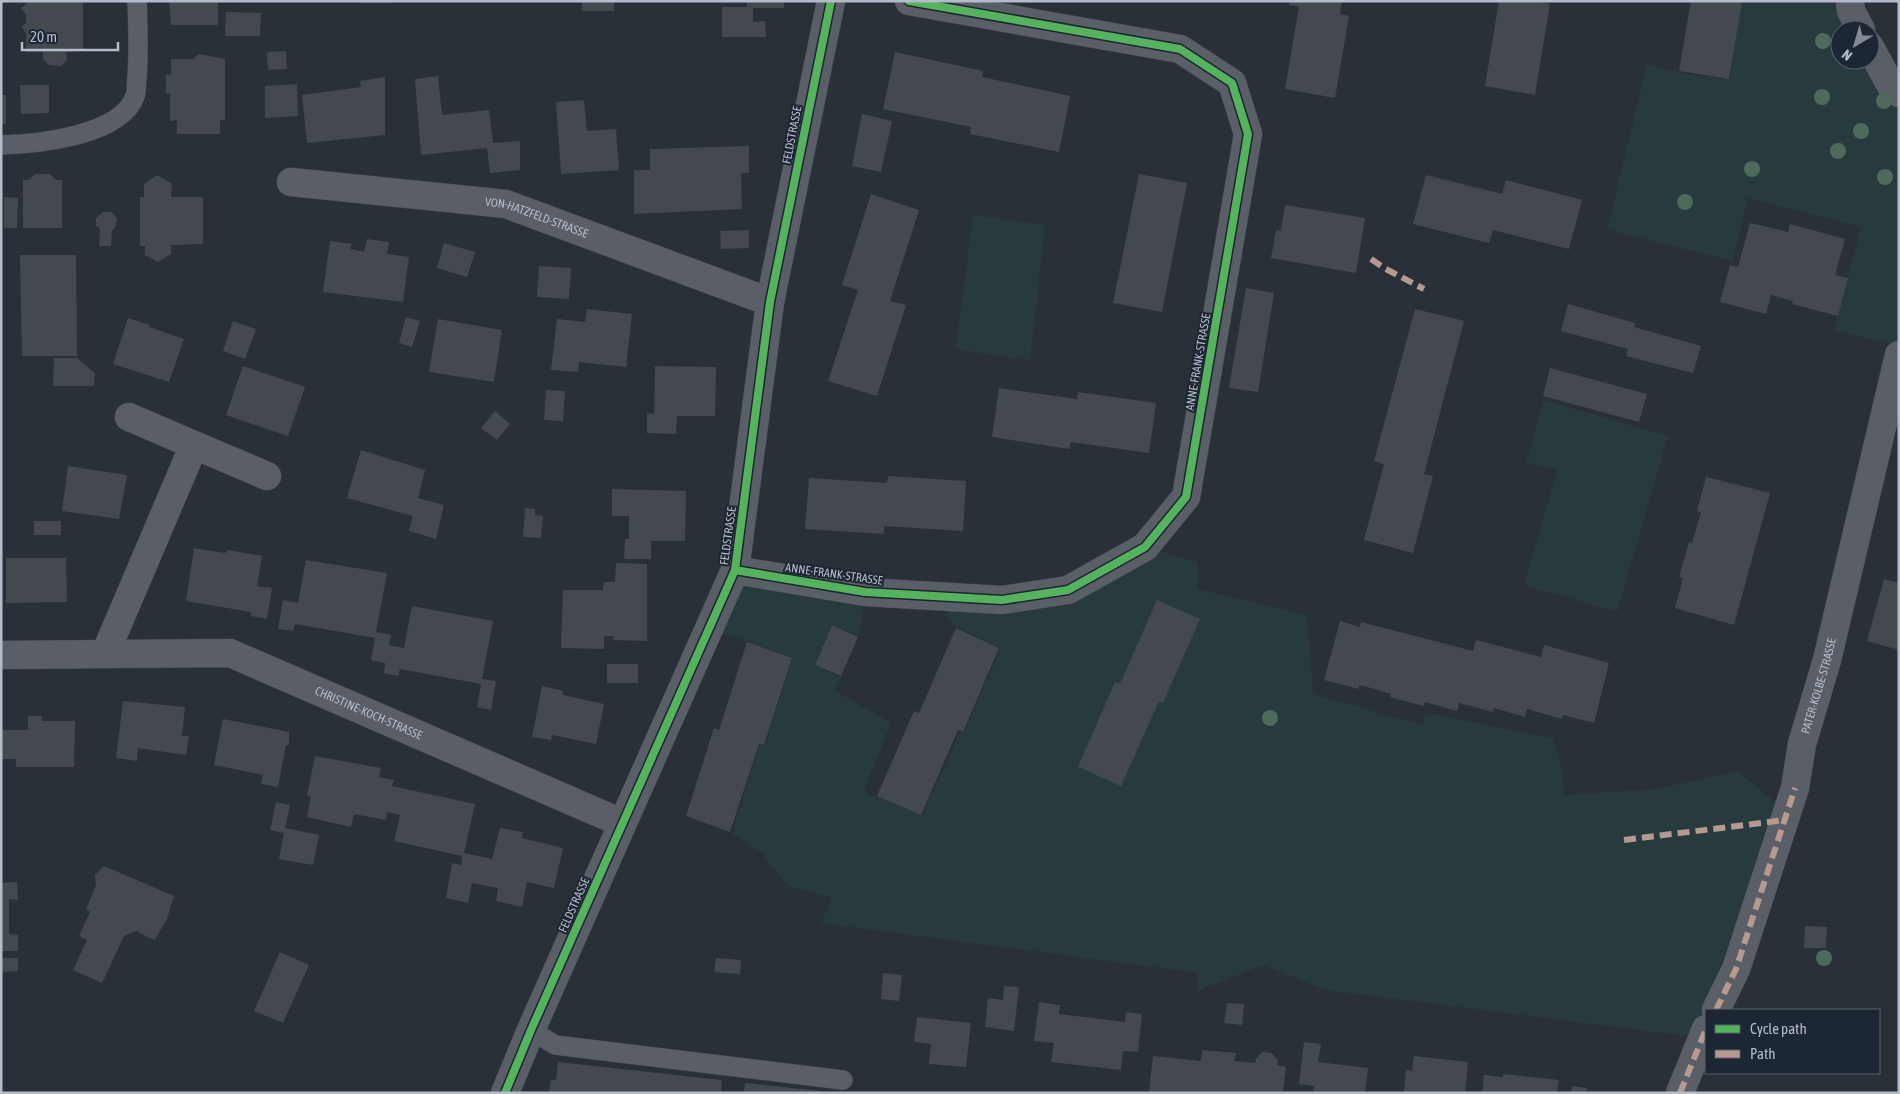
<svg xmlns="http://www.w3.org/2000/svg" width="1900" height="1094" font-family="'Asap Condensed',sans-serif">
  <rect width="100%" height="100%" fill="#2a3038"/>
  <g fill="#273a3e">
    <polygon points="1741,1 1850,1 1861,30 1840,30 1840,60 1870,60 1899,91 1899,347 1834,330 1861,227 1748,198 1733,261 1607,230 1647,64 1681,73 1730,80"/>
    <polygon points="973,215 1045,225 1030,361 956,349"/>
    <polygon points="1544,400 1668,436 1617,612 1524,585 1557,471 1526,462"/>
    <polygon points="1145,547 1197,562 1197,589 1307,615 1313,694 1423,725 1425,712 1553,739 1562,769 1564,795 1656,789 1738,771 1780,806 1694,1037 1325,990 1263,965 1197,991 1198,973 821,923 832,898 788,886 760,851 732,833 760,745 765,746 793,657 709,629 735,570 865,592 859,636 832,624 814,665 841,677 834,690 891,723 864,791 922,815 960,732 964,732 1001,648 957,627 946,615 954,597 1002,600"/>
  </g>
  <g fill="#444950">
    <polygon points="26,1 83,1 83,51 66,52 67,60 61,66 49,65 43,59 43,52 26,52 26,34 22,26 26,23 26,15 21,8 26,4"/>
    <polygon points="169,1 218,1 218,25 171,25"/>
    <polygon points="361,1 391,1 392,3 361,3"/>
    <rect x="582" y="1" width="32" height="10"/>
    <polygon points="747,1 784,1 784,8 753,8 753,22 765,21 766,37 722,37 722,7 747,7"/>
    <polygon points="1290,1 1342,1 1340,14 1349,16 1335,98 1285,89 1299,7 1289,5"/>
    <polygon points="1499,1 1534,1 1550,4 1535,95 1485,86"/>
    <polygon points="1691,1 1742,2 1729,79 1679,71"/>
    <polygon points="226,12 261,13 260,36 225,36"/>
    <polygon points="286,51 287,69 268,70 267,52"/>
    <polygon points="895,52 983,71 982,77 1070,96 1059,152 970,134 971,127 883,109"/>
    <polygon points="199,54 225,59 225,120 220,120 220,134 177,134 177,120 170,121 170,93 166,93 166,75 171,75 171,59 193,59"/>
    <polygon points="438,76 442,115 489,110 493,143 520,141 520,170 490,173 487,148 421,155 415,79"/>
    <polygon points="385,77 385,135 307,143 302,95 361,87 360,81"/>
    <polygon points="297,84 298,116 265,118 265,86"/>
    <polygon points="20,85 49,85 49,113 21,114"/>
    <rect x="1" y="95" width="5" height="29"/>
    <polygon points="584,100 587,131 616,129 619,170 561,174 556,102"/>
    <polygon points="862,114 892,121 881,172 852,166"/>
    <polygon points="749,146 749,173 741,173 742,209 634,214 634,170 650,170 650,149"/>
    <polygon points="35,174 50,174 56,180 62,180 62,228 23,228 23,180 29,180"/>
    <polygon points="1139,174 1187,183 1162,312 1113,303"/>
    <polygon points="157,175 172,184 171,197 203,197 203,244 171,245 171,254 158,262 145,255 145,246 140,246 140,197 144,197 144,184"/>
    <polygon points="1426,175 1502,194 1506,180 1582,200 1569,249 1493,230 1489,243 1413,224"/>
    <polygon points="871,194 919,210 890,301 906,305 877,396 828,381 858,290 842,285"/>
    <polygon points="4,197 18,198 17,228 4,228"/>
    <polygon points="1285,205 1365,218 1356,273 1271,258 1276,230 1281,231"/>
    <polygon points="103,212 111,212 117,218 116,226 112,231 111,246 99,246 100,229 96,226 96,218"/>
    <polygon points="1750,223 1788,232 1790,224 1845,239 1835,275 1848,278 1838,316 1792,304 1793,301 1771,295 1766,314 1720,302 1730,265 1738,267"/>
    <polygon points="749,230 749,248 721,249 720,231"/>
    <polygon points="367,239 389,242 387,254 409,257 403,302 323,292 330,241 352,244 350,249 364,252"/>
    <polygon points="444,243 475,252 467,277 437,268"/>
    <polygon points="20,255 76,255 77,356 22,356"/>
    <polygon points="539,266 571,268 569,299 537,297"/>
    <polygon points="1246,288 1274,293 1258,392 1229,388"/>
    <polygon points="1568,304 1635,323 1634,327 1701,346 1693,373 1626,356 1628,349 1561,331"/>
    <polygon points="587,309 632,314 626,367 579,362 578,372 551,370 557,319 585,322"/>
    <polygon points="1415,309 1464,321 1424,474 1433,476 1413,553 1364,540 1384,464 1374,461"/>
    <polygon points="406,317 420,321 412,347 399,343"/>
    <polygon points="128,318 150,325 149,327 184,339 169,382 113,364"/>
    <polygon points="438,319 502,330 494,382 429,372"/>
    <polygon points="233,321 256,329 245,359 223,351"/>
    <polygon points="54,358 77,358 95,373 94,386 53,386"/>
    <polygon points="243,366 305,387 288,436 226,415"/>
    <polygon points="655,366 716,367 715,416 677,416 676,434 647,433 647,413 654,414"/>
    <polygon points="1550,368 1647,394 1639,422 1543,396"/>
    <polygon points="999,388 1077,399 1078,392 1156,403 1149,453 1071,442 1069,449 992,437"/>
    <polygon points="546,390 565,391 563,421 544,420"/>
    <polygon points="495,411 510,424 497,440 481,428"/>
    <polygon points="361,450 425,470 418,498 444,505 436,539 409,531 413,516 347,498"/>
    <polygon points="68,466 127,475 119,519 62,511"/>
    <polygon points="888,476 966,481 963,531 884,526 884,534 805,529 809,478 887,483"/>
    <polygon points="1706,477 1770,493 1734,625 1675,608 1683,578 1679,577 1689,542 1692,543 1701,512 1697,511"/>
    <polygon points="612,489 686,491 685,541 651,541 651,559 624,559 625,539 629,539 629,516 612,516"/>
    <polygon points="525,508 535,509 535,515 543,516 541,538 523,537"/>
    <rect x="34" y="521" width="27" height="14"/>
    <polygon points="194,548 225,553 228,550 262,556 257,586 272,588 267,619 251,616 251,612 186,601"/>
    <polygon points="66,556 67,602 6,603 6,558 65,558"/>
    <polygon points="306,560 387,573 376,632 391,635 389,645 404,648 412,606 493,621 482,679 496,681 491,710 477,707 481,684 400,669 398,676 384,673 385,663 371,660 375,638 295,624 293,631 278,629 283,600 298,603"/>
    <polygon points="616,563 647,564 647,641 613,640 614,636 604,636 604,649 561,648 563,590 603,590 604,582 615,582"/>
    <polygon points="1884,579 1899,583 1899,650 1867,641"/>
    <polygon points="1157,600 1200,619 1163,703 1159,701 1121,786 1078,767 1115,682 1120,684"/>
    <polygon points="1340,621 1360,627 1361,622 1473,651 1476,640 1541,657 1544,645 1609,663 1594,723 1563,715 1562,719 1527,709 1525,717 1494,708 1493,712 1459,703 1457,711 1425,702 1424,706 1390,697 1391,694 1371,688 1359,685 1359,689 1324,680"/>
    <polygon points="832,625 858,637 841,676 815,665"/>
    <polygon points="956,628 999,648 963,732 958,730 921,815 877,796 914,711 919,713"/>
    <polygon points="747,642 792,658 764,745 759,744 730,832 686,816 714,728 719,730"/>
    <rect x="607" y="664" width="31" height="19"/>
    <polygon points="542,686 563,691 563,695 604,704 596,744 552,735 551,740 532,737"/>
    <polygon points="123,701 185,707 182,736 189,736 186,755 138,748 137,761 116,758"/>
    <polygon points="28,716 42,716 42,721 75,721 74,767 16,767 16,759 1,759 2,730 28,730"/>
    <polygon points="223,719 289,732 289,745 286,745 278,787 261,784 263,775 214,765"/>
    <polygon points="315,756 381,768 379,777 394,780 392,786 475,804 464,853 492,859 500,828 523,832 522,838 563,848 554,888 527,882 522,907 496,901 498,888 472,883 468,903 446,898 452,863 461,865 462,856 394,841 400,815 387,812 386,820 354,814 351,827 307,817 311,796 307,796"/>
    <polygon points="276,802 290,805 285,828 319,835 313,865 279,859 284,833 270,830"/>
    <polygon points="104,866 174,896 167,919 157,936 154,940 136,931 124,936 102,983 73,970 87,940 79,936 90,912 86,909 96,885 95,875"/>
    <polygon points="17,882 18,900 9,899 9,934 18,935 18,951 1,951 1,883"/>
    <polygon points="1805,926 1827,927 1826,948 1804,948"/>
    <polygon points="280,952 309,965 283,1023 254,1011"/>
    <polygon points="1,958 18,958 18,971 1,972"/>
    <polygon points="716,958 741,960 740,974 714,972"/>
    <polygon points="883,973 902,975 899,1001 881,999"/>
    <polygon points="1004,986 1019,987 1014,1031 985,1027 988,998 1003,1000"/>
    <polygon points="1039,1002 1060,1005 1059,1014 1125,1022 1126,1012 1142,1014 1138,1052 1123,1051 1121,1070 1051,1062 1054,1043 1034,1041"/>
    <polygon points="1227,1003 1244,1004 1242,1025 1224,1023"/>
    <polygon points="917,1017 971,1023 966,1067 929,1064 931,1044 914,1042"/>
    <polygon points="1304,1042 1321,1044 1318,1062 1368,1068 1365,1093 1313,1093 1314,1086 1299,1084"/>
    <polygon points="1202,1050 1236,1053 1234,1061 1255,1063 1256,1059 1262,1052 1272,1053 1278,1061 1277,1065 1286,1067 1283,1093 1149,1092 1153,1056 1201,1061"/>
    <polygon points="1414,1056 1468,1062 1465,1093 1404,1093 1406,1070 1412,1071"/>
    <polygon points="558,1062 722,1080 721,1093 549,1093 551,1080 556,1080"/>
    <polygon points="1503,1074 1559,1080 1557,1093 1482,1093 1484,1075 1503,1077"/>
    <polygon points="745,1083 819,1091 819,1093 744,1093"/>
    <polygon points="1572,1086 1587,1088 1586,1093 1571,1093"/>
  </g>
  <g fill="none" stroke-linecap="round" stroke-linejoin="round">
    <defs>
      <g id="service">
        <path d="M1 145C37 144 121 136 135 96 137 91 136 83 137 77 139 52 138 27 137 1"/>
        <polyline points="531,1030 555,1045 843,1080"/>
      </g>
      <g id="minor">
        <polyline points="1850,1 1851,11 1861,30"/>
        <polyline points="1870,47 1891,86 1899,93"/>
        <path id="s1" d="M291 182 506 204 770 302"/>
        <polyline points="129,417 194,445"/>
        <polyline points="735,570 865,592 1002,600 1068,590 1145,547 1186,497 1248,134 1232,83 1180,49 909,1"/>
        <polyline points="105,654 194,445 267,476"/>
        <path id="s2" d="M1 655 230 653 622 823"/>
        <path id="s3" d="M1716 1010 1736 969 1795 788 1802 744 1827 660 1899 355"/>
        <polyline points="505,1093 531,1030 735,570 770,302 831,1"/>
        <polyline points="1680,1093 1706,1029"/>
      </g>
    </defs>
    <use href="#service" stroke="#484c53" stroke-width="20"/>
    <use href="#minor" stroke="#484c53" stroke-width="29"/>
    <use href="#service" stroke="#5a5e66" stroke-width="19"/>
    <use href="#minor" stroke="#5a5e66" stroke-width="28"/>
    <g stroke="#b69a8f" stroke-width="6" stroke-dasharray="12 6" stroke-linecap="butt">
      <polyline points="1371,259 1384,268 1424,289"/>
      <polyline points="1624,840 1785,820"/>
      <polyline points="1716,1010 1736,969 1795,788"/>
      <polyline points="1680,1093 1706,1029"/>
    </g>
    <defs>
      <g id="cycleway">
        <polyline points="735,570 865,592 1002,600 1068,590 1145,547 1186,497 1248,134 1232,83 1180,49 909,1"/>
        <polyline points="505,1093 531,1030 735,570 770,302 831,1"/>
      </g>
    </defs>
    <use href="#cycleway" stroke="#1d2633" stroke-width="11"/>
    <use href="#cycleway" stroke="#56b35d" stroke-width="8"/>
  </g>
  <g fill="#4e6a5a">
    <circle cx="1823" cy="41" r="8"/>
    <circle cx="1822" cy="97" r="8"/>
    <circle cx="1884" cy="101" r="8"/>
    <circle cx="1861" cy="131" r="8"/>
    <circle cx="1838" cy="151" r="8"/>
    <circle cx="1752" cy="169" r="8"/>
    <circle cx="1885" cy="177" r="8"/>
    <circle cx="1685" cy="202" r="8"/>
    <circle cx="1270" cy="718" r="8"/>
    <circle cx="1824" cy="958" r="8"/>
  </g>
  <g text-anchor="middle" dominant-baseline="central" stroke-width="4" stroke-linejoin="round" paint-order="stroke">
    <g font-size="12" fill="#b4bcc9" stroke="#1d2633">
      <text transform="translate(792 135) rotate(-79)">FELDSTRASSE</text>
      <text stroke="none"><textPath href="#s1" startOffset="249">VON-HATZFELD-STRASSE</textPath></text>
      <text transform="translate(1198 362) rotate(-80)">ANNE-FRANK-STRASSE</text>
      <text transform="translate(728 536) rotate(-82)">FELDSTRASSE</text>
      <text transform="translate(834 574) rotate(8)">ANNE-FRANK-STRASSE</text>
      <text stroke="none"><textPath href="#s3" startOffset="341">PATER-KOLBE-STRASSE</textPath></text>
      <text stroke="none"><textPath href="#s2" startOffset="380">CHRISTINE-KOCH-STRASSE</textPath></text>
      <text transform="translate(574 905) rotate(-66)">FELDSTRASSE</text>
    </g>
  </g>
  <rect width="1900" height="1094" fill="none" stroke="#b4bcc9" stroke-width="5"/>
  <rect x="1705" y="1009" width="175" height="65" fill="#1d2633" stroke="#59626f"/>
  <rect x="1715" y="1025" width="25" height="8" fill="#56b35d" stroke="#59626f"/>
  <text x="1750" y="1034" font-size="15" fill="#b4bcc9">Cycle path</text>
  <rect x="1715" y="1050" width="25" height="8" fill="#b69a8f" stroke="#59626f"/>
  <text x="1750" y="1059" font-size="15" fill="#b4bcc9">Path</text>
  <g transform="translate(1855 45) rotate(218)"><circle r="24" fill="#1d2633" stroke="#59626f"/>
  <path d="M0-4L9 19L0 12L-9 19Z" fill="#848b96"/>
  <text y="-8" font-size="14" font-weight="bold" text-anchor="middle" fill="#b4bcc9">N</text>
  </g>
  <path d="M22 42v8h96v-8" fill="none" stroke="#b4bcc9" stroke-width="2.5"/>
  <text x="30" y="42" font-size="15" fill="#b4bcc9" stroke="#1d2633" stroke-width="4" paint-order="stroke">20 m</text>
</svg>
